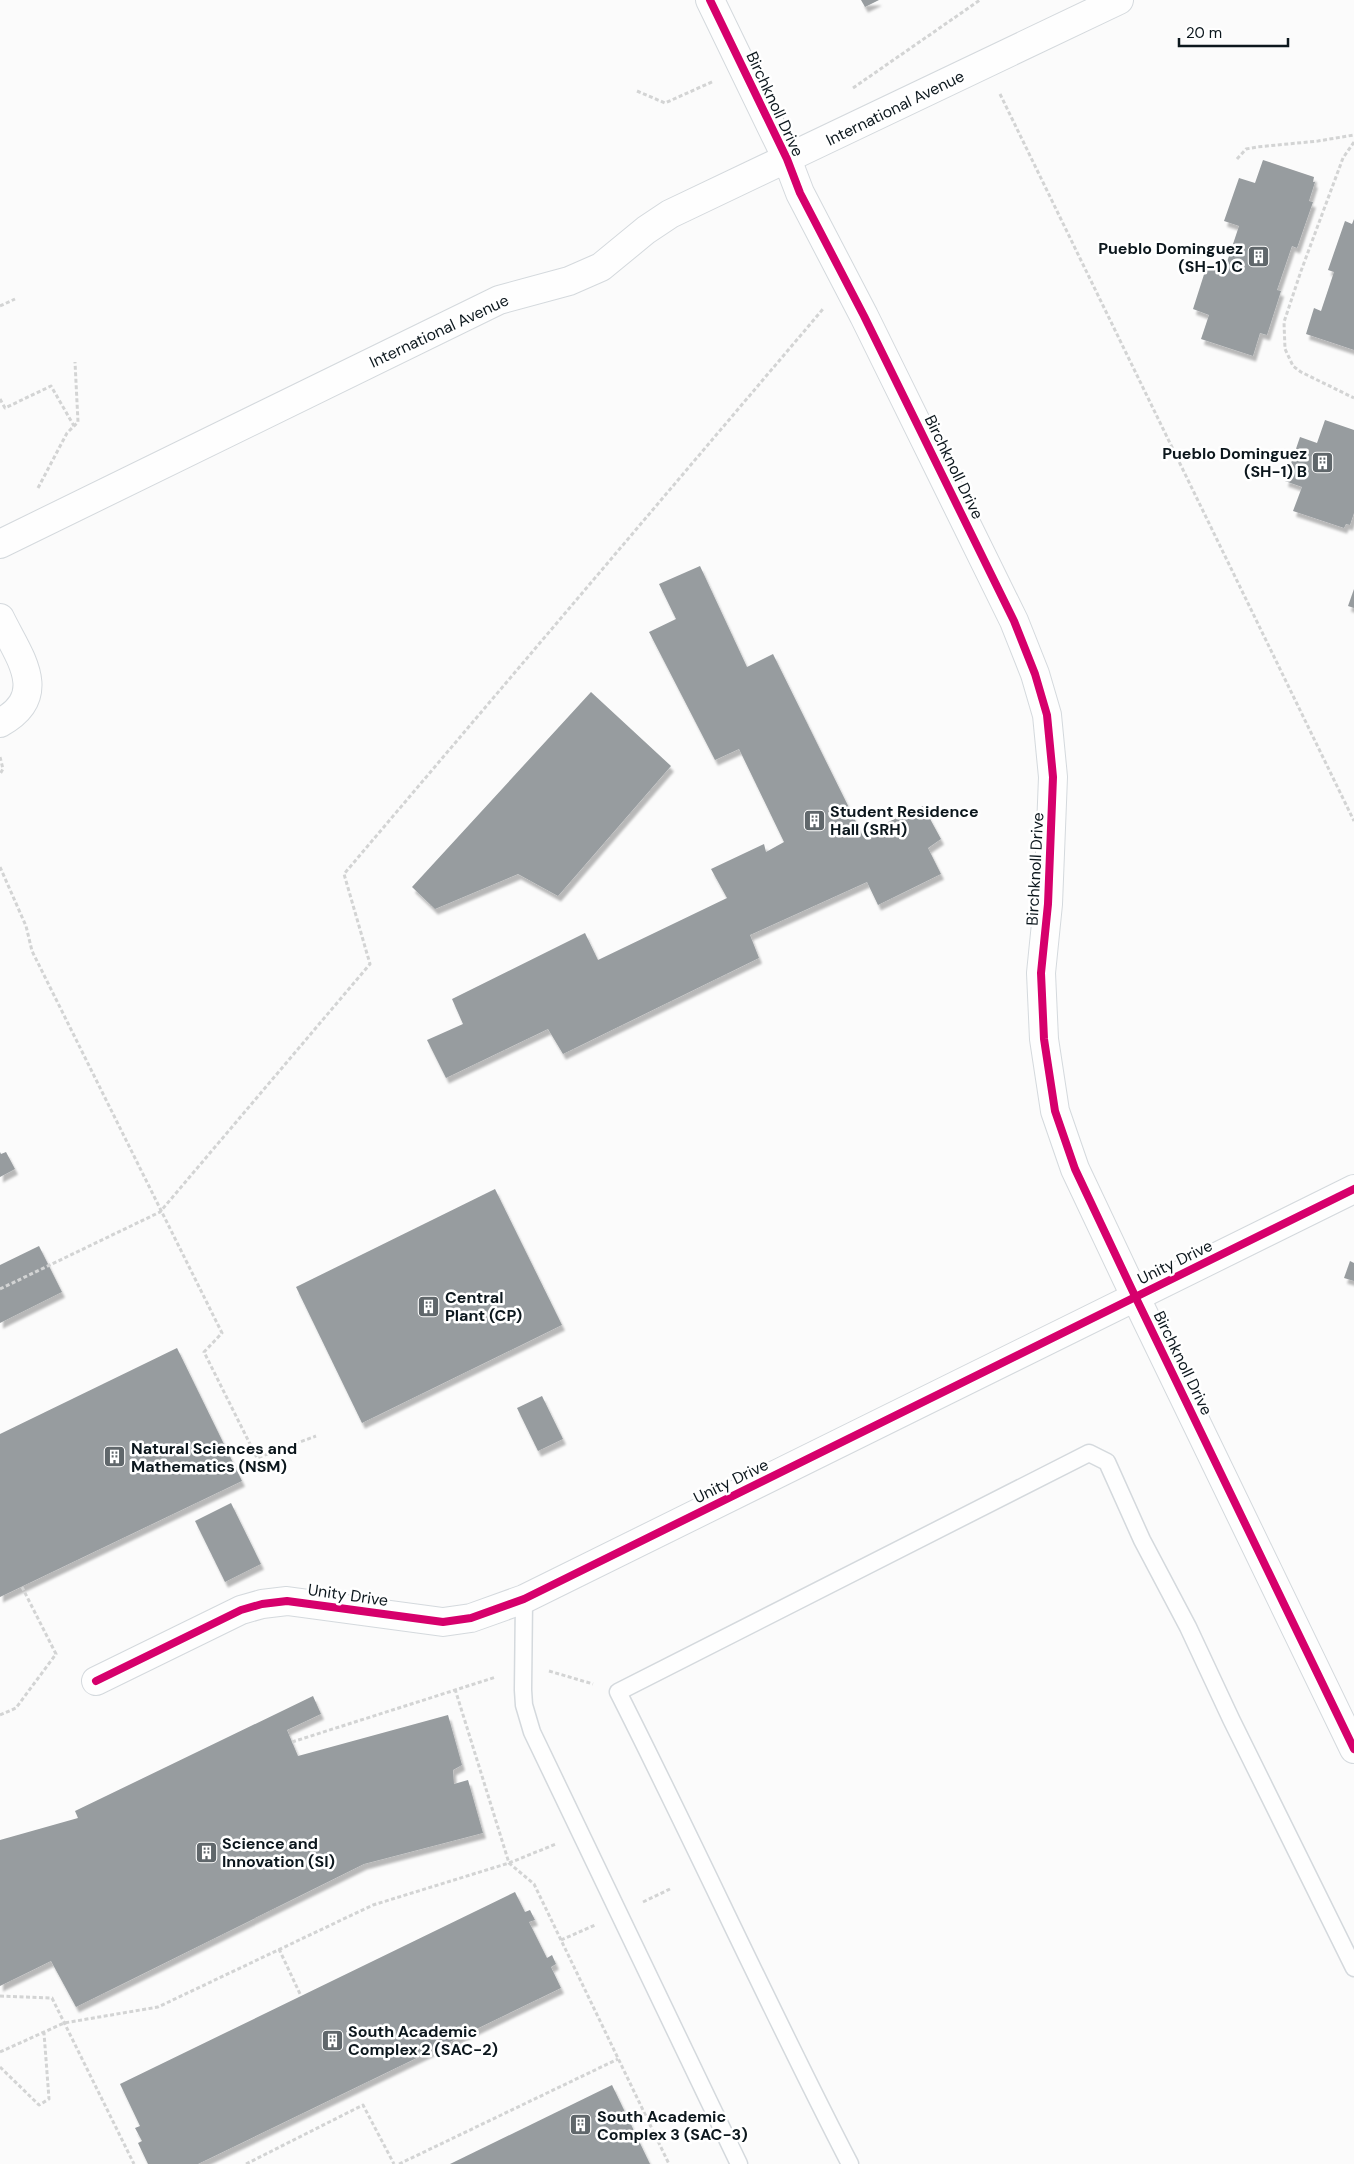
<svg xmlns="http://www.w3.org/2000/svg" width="1354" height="2164" font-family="'DM Sans',sans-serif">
  <defs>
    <filter id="shadow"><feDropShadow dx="3" dy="5.5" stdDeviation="1" flood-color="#0004"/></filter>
  </defs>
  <rect width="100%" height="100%" fill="#fbfbfb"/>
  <g fill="#979c9f" filter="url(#shadow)">
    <polygon points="861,0 879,0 865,7"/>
    <polygon points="1263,160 1314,177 1313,182 1315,182 1309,201 1313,202 1297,248 1292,246 1277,290 1281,291 1267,335 1260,333 1253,356 1201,339 1209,315 1193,309 1207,265 1224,271 1239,226 1224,221 1239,178 1255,183"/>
    <polygon points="1354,219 1354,350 1306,334 1314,308 1321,311 1334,272 1328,270 1345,221 1352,224"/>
    <polygon points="1325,420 1354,430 1354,513 1350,525 1346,524 1344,528 1293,511 1302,487 1285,481 1300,437 1317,443"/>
    <polygon points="700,566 747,667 773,654 862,834 923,806 941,839 928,848 941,874 878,905 867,882 750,935 759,958 563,1054 548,1029 446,1078 427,1040 463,1024 452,999 585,933 598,960 727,898 711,869 764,844 766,852 784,842 739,749 715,760 649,632 676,619 659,584"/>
    <polygon points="1354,589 1354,608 1348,606"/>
    <polygon points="591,692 671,766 558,896 518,874 435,909 412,887"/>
    <polygon points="0,1152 1,1154 6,1152 15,1169 0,1177"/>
    <polygon points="495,1189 562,1325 362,1423 296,1287"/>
    <polygon points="39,1246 62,1292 0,1323 0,1265"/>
    <polygon points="1350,1261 1354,1263 1354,1281 1344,1278"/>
    <polygon points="177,1348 242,1481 0,1597 0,1434"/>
    <polygon points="542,1396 563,1439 538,1451 517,1408"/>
    <polygon points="231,1503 261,1564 225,1582 195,1521"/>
    <polygon points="313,1696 321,1714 287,1730 298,1756 448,1715 462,1765 453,1770 454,1784 468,1780 483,1833 364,1864 76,2007 51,1961 0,1986 0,1840 78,1818 75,1811"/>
    <polygon points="515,1892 525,1912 530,1910 535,1920 529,1922 547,1958 552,1955 556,1964 551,1967 561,1988 198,2164 148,2164 138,2143 142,2141 135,2128 140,2126 120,2084"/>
    <polygon points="612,2085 650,2164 450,2164"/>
  </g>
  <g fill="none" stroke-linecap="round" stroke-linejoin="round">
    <defs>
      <g id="service">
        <polyline points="524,1599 523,1690 524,1705 532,1732 739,2164"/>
        <path d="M850 2164C769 2008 697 1848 618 1692L1089 1453 1107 1462 1142 1540 1188 1627 1231 1719 1354 1968"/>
      </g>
      <g id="minor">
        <polyline points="710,0 787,159 800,193 864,316 1014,621 1035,674 1047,715 1053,777 1048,904 1041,973 1044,1039 1055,1111 1075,1169 1135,1296 1354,1749"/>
        <polyline points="0,544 499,300 569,281 601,267 646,230 670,214 1119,0"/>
        <path d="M0 618C19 657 51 695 0 723"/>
        <polyline points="96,1681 241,1610 262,1604 287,1601 443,1622 471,1618 524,1599 1354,1189"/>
      </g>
    </defs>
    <use href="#service" stroke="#d4d9dd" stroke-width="19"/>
    <use href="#minor" stroke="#d4d9dd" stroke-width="30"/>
    <g stroke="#d3d4d4" stroke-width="3" stroke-dasharray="4 2.5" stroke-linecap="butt">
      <polyline points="853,88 980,0"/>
      <polyline points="637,91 665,103 714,81"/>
      <polyline points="1000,94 1354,821"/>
      <polyline points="1354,142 1343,158 1301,271 1284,322 1285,349 1293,366 1301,372 1354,398"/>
      <polyline points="1237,159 1246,149 1257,147 1318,141 1354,135"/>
      <polyline points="0,306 15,299"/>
      <polyline points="0,399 5,408 51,386 74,426"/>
      <polyline points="38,488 67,433 78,422 75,362"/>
      <polyline points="0,757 3,769 0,774"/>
      <polyline points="0,867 26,926 32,951 222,1333 204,1352 257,1458 316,1436"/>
      <polyline points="0,1289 160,1212 370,964 344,874 823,309"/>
      <polyline points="549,1671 593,1684"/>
      <polyline points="455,1689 509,1863 534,1884 669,2164"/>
      <polyline points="0,1715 16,1708 56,1654 22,1587"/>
      <polyline points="292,1742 496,1677"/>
      <polyline points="643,1902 670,1889"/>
      <polyline points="561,1940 595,1925"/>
      <polyline points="279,1949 301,1996"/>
      <polyline points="0,1996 52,1998 134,2164"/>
      <polyline points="0,2052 64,2023 158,2007 373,1905 509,1863 556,1844"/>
      <polyline points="0,2067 39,2105 49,2099 44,2033"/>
      <polyline points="246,2164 363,2105 394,2164"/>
      <polyline points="399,2164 618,2059"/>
    </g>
    <use href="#service" stroke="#fefefe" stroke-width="16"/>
    <use href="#minor" stroke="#fefefe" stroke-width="28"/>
    <defs>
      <g id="cycleway">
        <polyline points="710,0 787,159 800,193 864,316 1014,621 1035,674 1047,715 1053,777 1048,904 1041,973 1044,1039 1055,1111 1075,1169 1135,1296 1354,1749"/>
        <polyline points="96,1681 241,1610 262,1604 287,1601 443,1622 471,1618 524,1599 1354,1189"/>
      </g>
    </defs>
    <use href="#cycleway" stroke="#fff" stroke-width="11"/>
    <use href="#cycleway" stroke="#d6006c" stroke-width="8"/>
  </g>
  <defs>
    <symbol id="building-square" viewBox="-11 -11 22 22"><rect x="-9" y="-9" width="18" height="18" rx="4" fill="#60676b" stroke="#fff"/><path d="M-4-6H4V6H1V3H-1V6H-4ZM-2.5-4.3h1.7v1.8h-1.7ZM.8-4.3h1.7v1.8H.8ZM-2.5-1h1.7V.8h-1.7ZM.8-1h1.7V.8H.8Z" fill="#fff"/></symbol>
  </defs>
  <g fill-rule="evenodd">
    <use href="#building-square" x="1246" y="244" width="25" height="25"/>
    <use href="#building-square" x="1310" y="450" width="25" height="25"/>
    <use href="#building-square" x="802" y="808" width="25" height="25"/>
    <use href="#building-square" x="416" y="1294" width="25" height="25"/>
    <use href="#building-square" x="102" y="1444" width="25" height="25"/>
    <use href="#building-square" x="194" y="1840" width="25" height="25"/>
    <use href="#building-square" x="320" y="2028" width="25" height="25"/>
    <use href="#building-square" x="568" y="2112" width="25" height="25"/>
  </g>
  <g text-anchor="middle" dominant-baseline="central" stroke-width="5" stroke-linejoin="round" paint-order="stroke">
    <g font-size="16" fill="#0c171d" stroke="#fff">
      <text transform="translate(775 104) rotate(65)">Birchknoll Drive</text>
      <text transform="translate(895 108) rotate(-26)">International Avenue</text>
      <text transform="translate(439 331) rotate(-25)">International Avenue</text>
      <text transform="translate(954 467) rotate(64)">Birchknoll Drive</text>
      <text transform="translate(1035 869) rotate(-87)">Birchknoll Drive</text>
      <text transform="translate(1175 1262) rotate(-26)">Unity Drive</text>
      <text transform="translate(1183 1363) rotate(64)">Birchknoll Drive</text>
      <text transform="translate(731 1481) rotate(-26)">Unity Drive</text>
      <text transform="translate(348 1595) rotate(8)">Unity Drive</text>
    </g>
    <g font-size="16" font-weight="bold" fill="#0c171d" stroke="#fff" text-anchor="start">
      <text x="1243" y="248" text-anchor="end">Pueblo Dominguez<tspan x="1243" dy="18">(SH-1) C</tspan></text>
      <text x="1307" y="453" text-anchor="end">Pueblo Dominguez<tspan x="1307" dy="18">(SH-1) B</tspan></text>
      <text x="830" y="811">Student Residence<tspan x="830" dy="18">Hall (SRH)</tspan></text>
      <text x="445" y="1297">Central<tspan x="445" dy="18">Plant (CP)</tspan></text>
      <text x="131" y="1448">Natural Sciences and<tspan x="131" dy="18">Mathematics (NSM)</tspan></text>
      <text x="222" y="1843">Science and<tspan x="222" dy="18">Innovation (SI)</tspan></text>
      <text x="348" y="2031">South Academic<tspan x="348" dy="18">Complex 2 (SAC-2)</tspan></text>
      <text x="597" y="2116">South Academic<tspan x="597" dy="18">Complex 3 (SAC-3)</tspan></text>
    </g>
  </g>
  <path d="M1179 38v8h109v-8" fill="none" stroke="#0c171d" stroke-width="2.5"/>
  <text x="1186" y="38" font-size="15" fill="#0c171d" stroke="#ffffff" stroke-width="4" paint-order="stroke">20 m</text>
</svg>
